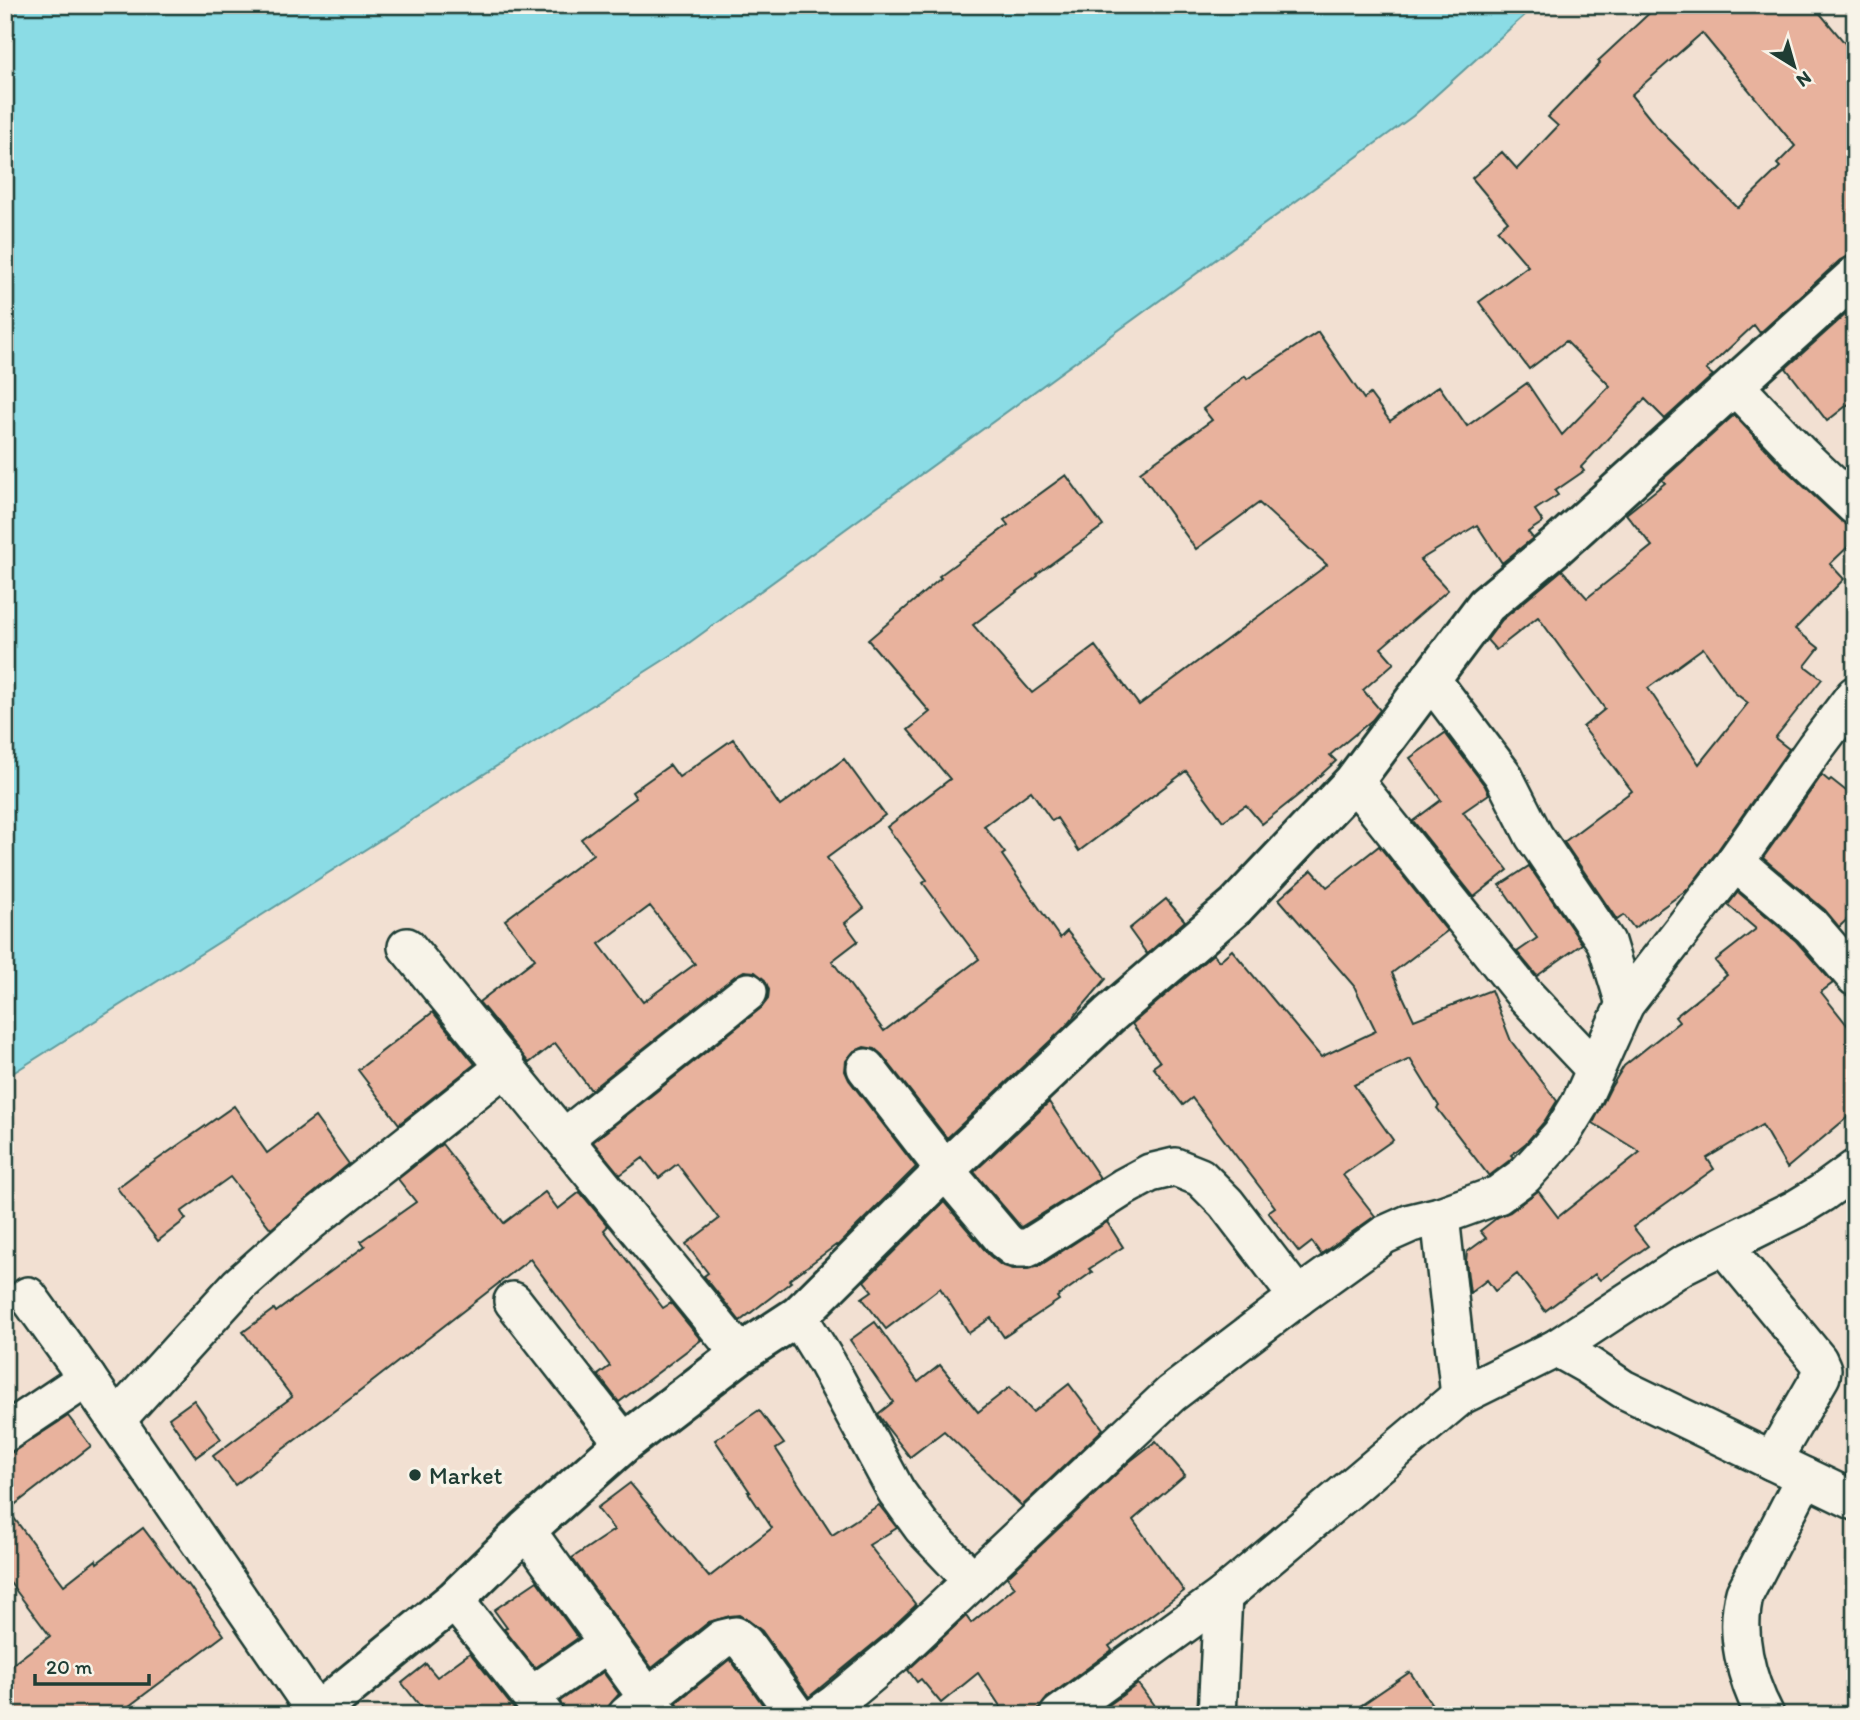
<svg xmlns="http://www.w3.org/2000/svg" width="1860" height="1720" font-family="Itim,sans-serif">
  <rect width="100%" height="100%" fill="#f2e0d2"/>
  <filter id="ink" filterUnits="userSpaceOnUse"><feTurbulence type="fractalNoise" baseFrequency=".0143" numOctaves="2"/><feDisplacementMap in="SourceGraphic" scale="14" xChannelSelector="R" yChannelSelector="G"/><feConvolveMatrix kernelMatrix="1 2 1 2 8 2 1 2 1" color-interpolation-filters="sRGB"/></filter>
  <g filter="url(#ink)">
    <polygon fill="#8bdce5" stroke="#609c9e" stroke-width="2" points="5,5 1536,5 1413,116 678,651 5,1078"/>
    <g fill="#e8b29d" stroke="#1f3d34" stroke-width="2" fill-rule="evenodd">
      <path d="M1658 5H1813L1855 55V255H1850L1840 260 1760 333 1754 325 1706 370 1713 375 1665 419 1645 399 1581 467 1584 471 1555 491 1558 495 1535 510 1543 522 1528 532 1533 538 1502 563 1477 525 1420 560 1448 590 1381 648 1394 663 1363 690 1380 710 1372 720 1330 755 1336 761 1301 793 1262 824 1246 805 1223 821 1186 771 1079 851 1057 818 1052 821 1031 791 984 826 1005 853 1002 855 1060 938 1067 931 1106 979 1065 1027 947 1138 882 1055 875 1049 864 1047 853 1052 846 1061 845 1071 849 1080 916 1167 837 1246 836 1245 789 1280 791 1282 740 1321 704 1276 708 1273 686 1244 719 1219 677 1164 659 1178 643 1158 620 1175 593 1142 761 1008 768 999 769 990 765 980 755 972 744 971 735 976 591 1090 555 1043 529 1063 479 1002 535 959 505 920 593 854 581 839 636 798 632 792 670 765 679 777 733 739 780 806 844 759 885 815 827 858 864 908 845 923 858 941 832 961 884 1031 979 959 923 883 927 880 887 827 950 779 908 730 930 712 868 640 941 578 939 576 1008 525 1004 520 1066 475 1103 526 1037 574 1038 576 973 625 1032 693 1095 646 1139 705 1327 565 1259 503 1196 549 1140 472 1212 420 1203 409 1245 376 1247 379 1318 332 1364 399 1370 394 1390 421 1439 386 1467 426 1527 383 1562 435 1610 386 1566 341 1529 369 1479 302 1528 266 1497 230 1508 221 1472 178 1502 152 1517 169 1558 126 1548 117 1600 63 1598 61ZM1702 33 1795 146 1777 164 1780 167 1738 208 1656 126 1631 95ZM650 906 695 964 643 1002 599 944Z"/>
      <polygon points="1855,306 1855,399 1827,421 1786,368"/>
      <path d="M1734 415 1785 469 1841 521 1849 526H1855V540L1830 564 1844 579 1795 629 1819 648 1805 666 1822 679 1775 738 1789 749 1718 850 1688 889 1634 928 1624 915 1617 920 1564 842 1632 791 1583 727 1605 709 1538 617 1496 650 1487 640 1502 620 1562 570 1587 598 1652 546 1626 514 1665 483 1662 480ZM1703 648 1735 693 1748 703 1699 764 1648 688Z"/>
      <polygon points="1445,733 1485,786 1489,794 1463,812 1508,870 1474,897 1413,821 1441,800 1410,758"/>
      <polygon points="1822,775 1829,781 1831,779 1855,798 1855,912 1839,927 1825,910 1763,858"/>
      <polygon points="1379,846 1447,931 1392,973 1414,1020 1491,990 1511,1041 1557,1101 1544,1122 1526,1143 1511,1155 1513,1157 1510,1160 1489,1176 1437,1108 1439,1106 1410,1059 1354,1085 1393,1140 1343,1175 1375,1216 1321,1254 1312,1242 1299,1252 1268,1212 1275,1207 1192,1098 1183,1105 1153,1067 1160,1062 1132,1024 1213,954 1219,961 1232,950 1321,1057 1376,1031 1354,986 1279,899 1312,870 1327,887"/>
      <polygon points="1529,866 1582,944 1537,976 1517,952 1537,938 1500,885"/>
      <polygon points="1738,892 1796,941 1833,983 1821,992 1855,1035 1855,1111 1787,1168 1762,1125 1707,1158 1714,1169 1633,1227 1648,1246 1600,1280 1595,1274 1545,1311 1517,1274 1495,1291 1487,1280 1470,1293 1466,1261 1467,1252 1486,1238 1480,1231 1498,1217 1510,1212 1538,1191 1558,1217 1640,1152 1593,1123 1611,1087 1624,1066 1679,1022 1675,1017 1727,975 1715,961 1756,929 1728,905"/>
      <polygon points="1166,899 1185,921 1147,954 1129,929"/>
      <polygon points="433,1012 475,1064 399,1124 358,1070"/>
      <polygon points="1049,1102 1100,1178 1021,1227 974,1172"/>
      <polygon points="234,1106 267,1153 315,1117 349,1164 271,1229 230,1177 181,1212 186,1219 158,1241 117,1188 146,1166 147,1167"/>
      <polygon points="442,1144 504,1223 545,1192 558,1209 580,1192 608,1226 604,1230 663,1308 671,1303 701,1340 619,1402 598,1375 610,1366 530,1259 354,1396 235,1485 213,1456 292,1397 243,1332 274,1309 276,1312 365,1246 361,1241 416,1202 398,1179"/>
      <polygon points="944,1202 989,1255 1001,1265 1013,1269 1028,1269 1039,1266 1107,1222 1123,1247 1089,1269 1092,1272 1057,1297 1059,1300 1004,1337 991,1318 969,1333 940,1288 886,1329 862,1298 872,1291 864,1281"/>
      <polygon points="875,1322 918,1382 940,1365 978,1412 1010,1387 1033,1412 1069,1384 1103,1429 1022,1506 944,1431 910,1457 885,1425 886,1425 878,1414 893,1402 850,1340"/>
      <polygon points="194,1400 221,1439 196,1457 169,1418"/>
      <polygon points="759,1410 784,1444 776,1449 832,1535 879,1505 897,1528 869,1545 916,1605 883,1636 809,1697 762,1631 748,1620 739,1615 730,1616 709,1622 652,1668 572,1558 614,1530 597,1508 630,1483 709,1577 772,1528 748,1492 750,1492 715,1440"/>
      <polygon points="68,1416 91,1446 8,1510 64,1585 96,1560 97,1563 143,1528 186,1585 188,1584 224,1635 117,1715 5,1715 5,1670 50,1636 5,1576 5,1457"/>
      <polygon points="1156,1441 1185,1475 1133,1520 1184,1591 1109,1646 1112,1650 1047,1698 1039,1709 1031,1715 1006,1715 978,1673 941,1703 921,1679 917,1682 908,1670 966,1616 971,1623 1015,1587 1007,1577 1129,1462"/>
      <polygon points="537,1581 578,1638 535,1668 504,1629 507,1628 494,1610"/>
      <polygon points="470,1653 514,1709 518,1715 427,1715 402,1683 426,1664 437,1677"/>
      <polygon points="730,1659 770,1715 681,1715 677,1702"/>
      <polygon points="603,1672 619,1694 608,1707 607,1715 565,1715 560,1701"/>
      <polygon points="1410,1672 1439,1715 1347,1715"/>
      <polygon points="1138,1684 1161,1715 1095,1715"/>
    </g>
    <g fill="none" stroke-linecap="round" stroke-linejoin="round">
      <defs>
        <g id="street">
          <polyline points="1735,386 1800,454 1855,506"/>
          <polyline points="1430,678 1503,775 1534,836 1606,942 1625,1004"/>
          <polyline points="1354,781 1525,995 1595,1069"/>
          <polyline points="1735,862 1811,926 1855,977"/>
          <polyline points="407,947 740,1354"/>
          <polyline points="866,1068 945,1170 1005,1241 1014,1248 1028,1248 1124,1187 1150,1173 1175,1167 1200,1177 1226,1203 1298,1297"/>
          <polyline points="564,1138 748,992"/>
          <polyline points="1440,1216 1460,1396"/>
          <polyline points="1724,1246 1818,1360 1822,1369 1821,1376 1772,1461"/>
          <polyline points="28,1296 87,1378 317,1713"/>
          <polyline points="513,1301 624,1443"/>
          <polyline points="798,1316 827,1363 896,1491 922,1527 973,1581"/>
          <polyline points="1557,1348 1589,1366 1623,1389 1855,1501"/>
          <polyline points="116,1420 239,1285 311,1221 506,1066"/>
          <polyline points="5,1433 87,1378"/>
          <polyline points="526,1530 660,1715"/>
          <polyline points="454,1600 531,1696 544,1715"/>
          <polyline points="531,1696 608,1643"/>
          <polyline points="627,1715 722,1639 735,1636 745,1644 796,1715"/>
          <polyline points="819,1715 836,1703 897,1652 1171,1394 1298,1297 1384,1235 1411,1223 1440,1216 1498,1195 1524,1176 1561,1135 1580,1104 1625,1004 1735,862 1815,748 1855,695"/>
          <polyline points="1059,1715 1223,1596 1460,1396 1557,1348 1683,1265 1796,1209 1822,1193 1855,1169"/>
          <polyline points="1217,1715 1223,1596"/>
          <path d="M1765 1715C1746 1679 1734 1632 1745 1593L1805 1477"/>
        </g>
        <polyline id="secondary" points="314,1715 454,1600 526,1530 624,1443 740,1354 798,1316 945,1170 1109,1015 1236,906 1354,781 1486,605 1557,546 1855,276"/>
      </defs>
      <use href="#street" stroke="#1f3d34" stroke-width="42"/>
      <use href="#secondary" stroke="#1f3d34" stroke-width="44"/>
      <use href="#street" stroke="#f7f3e8" stroke-width="37"/>
      <use href="#secondary" stroke="#f7f3e8" stroke-width="38"/>
    </g>
  </g>
  <circle fill="#1f3d34" stroke="#f7f3e8" stroke-width="2.5" cx="415" cy="1475" r="7"/>
  <g text-anchor="middle" dominant-baseline="central" stroke-width="7" stroke-linejoin="round" paint-order="stroke">
    <g font-size="24" fill="#1f3d34" stroke="#f7f3e8" text-anchor="start">
      <text x="429" y="1475">Market</text>
    </g>
  </g>
  <rect width="1860" height="1720" fill="none" stroke="#f7f3e8" stroke-width="28"/>
  <rect x="14" y="14" width="1832" height="1692" fill="none" stroke="#1f3d34" stroke-width="2.5" filter="url(#ink)"/>
  <g transform="translate(1794 66) rotate(143)" stroke="#f7f3e8" stroke-width="5" paint-order="stroke">
  <path d="M0-5L12 26L0 18L-12 26Z" fill="#1f3d34"/>
  <text y="-10" font-size="19" font-weight="bold" text-anchor="middle" fill="#1f3d34">N</text>
  </g>
  <path d="M35 1674v10h114v-10" fill="none" stroke="#1f3d34" stroke-width="3.5"/>
  <text x="46" y="1674" font-size="21" fill="#1f3d34" stroke="#f7f3e8" stroke-width="5" paint-order="stroke">20 m</text>
</svg>
